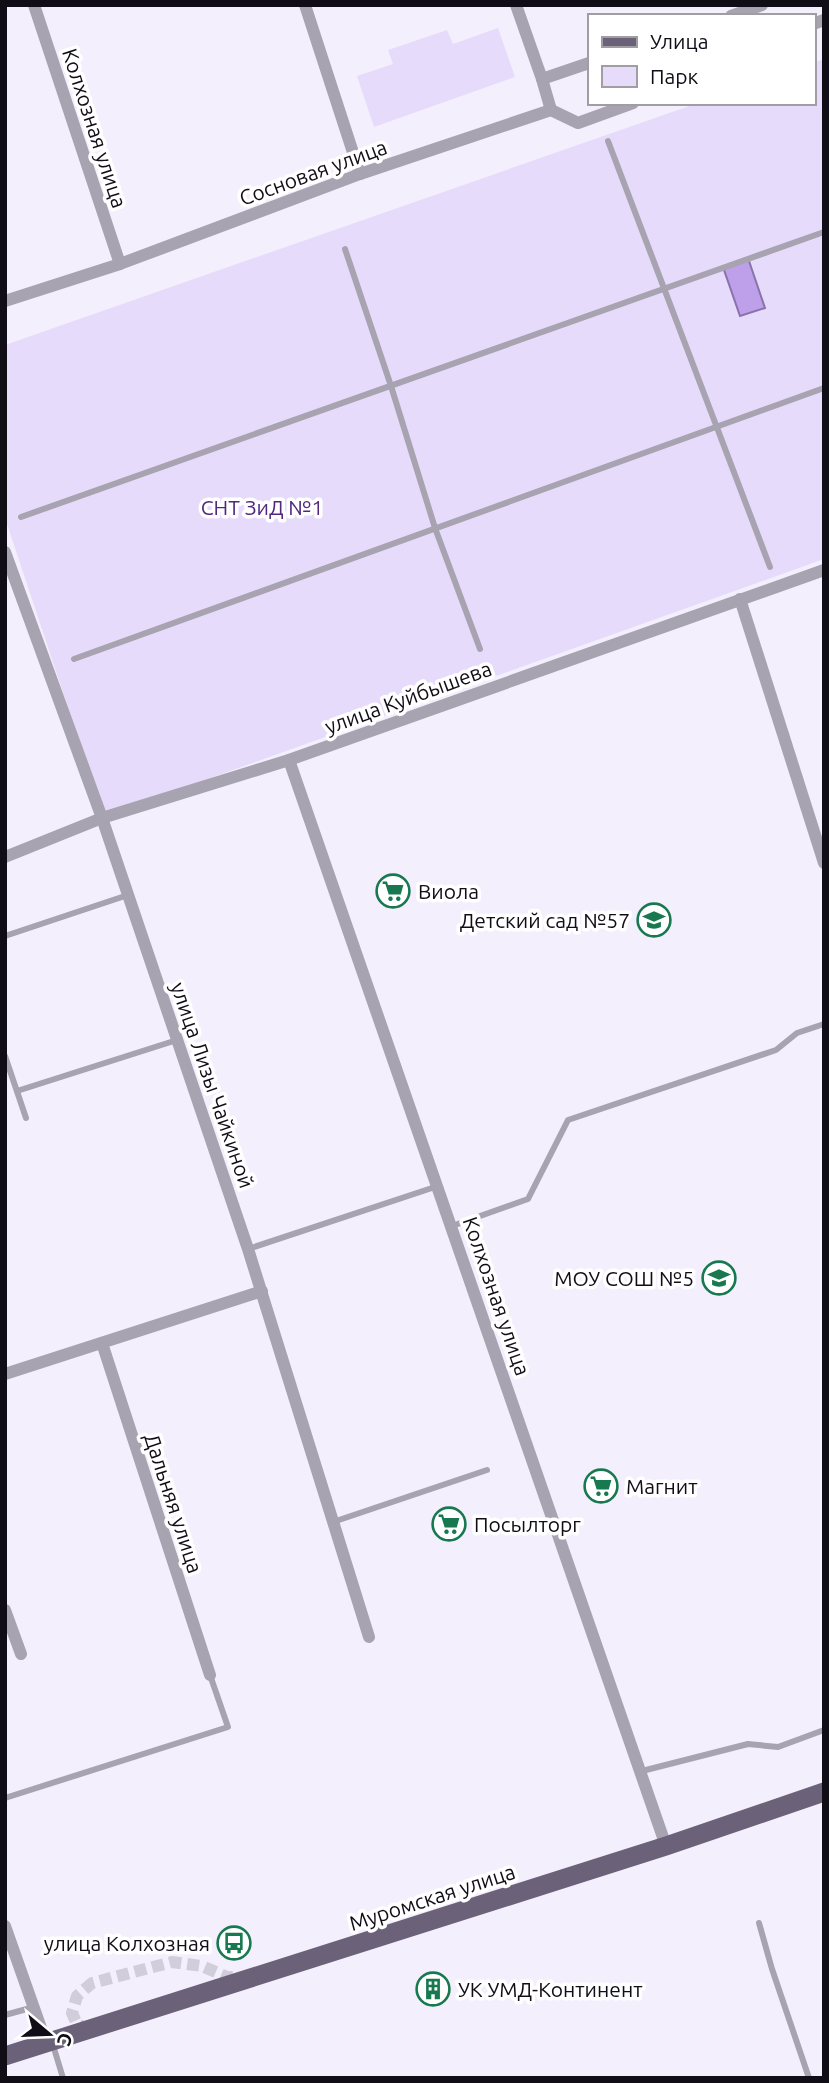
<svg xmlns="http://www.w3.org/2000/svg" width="829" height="2083" font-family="Ubuntu,sans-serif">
  <rect width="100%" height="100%" fill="#f4effc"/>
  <g fill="#e7dbfc">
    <polygon points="498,28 515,77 374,127 357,76 393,64 388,50 447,30 453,44"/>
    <polygon points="824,59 824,559 104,816 5,518 5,345 698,103 813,103 813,63"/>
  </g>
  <polygon fill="#bd9fea" stroke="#8973ab" stroke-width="2" points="748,258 765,308 740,316 723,267"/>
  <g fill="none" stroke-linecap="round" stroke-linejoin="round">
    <polyline stroke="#d2cdda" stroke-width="12" stroke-dasharray="12 6" stroke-linecap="butt" points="90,2030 77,2024 72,2013 77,1996 92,1983 172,1962 202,1966 227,1977 239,1977"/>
    <g stroke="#a8a3b0" stroke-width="6">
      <polyline points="608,141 770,567"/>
      <polyline points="345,249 391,386 435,528 480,649"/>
      <polyline points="21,517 824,232"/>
      <polyline points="74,659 824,388"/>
      <polyline points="5,936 128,895"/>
      <polyline points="5,1056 26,1118"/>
      <polyline points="17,1091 177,1040"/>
      <polyline points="452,1226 528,1199 568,1120 776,1050 797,1033 824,1024"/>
      <polyline points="248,1249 438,1186"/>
      <polyline points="333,1522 487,1470"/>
      <polyline points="642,1771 748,1744 778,1747 824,1730"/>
      <polyline points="5,1798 228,1727 210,1675"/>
      <polyline points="759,1923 772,1969 809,2078"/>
      <polyline points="5,2015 34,2007"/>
      <polyline points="53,2045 63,2078"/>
    </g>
    <g stroke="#a8a3b0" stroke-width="12">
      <polyline points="34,5 120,264"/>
      <polyline points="305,5 360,174"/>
      <polyline points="516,5 542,79"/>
      <polyline points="731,16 762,5"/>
      <polyline points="813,24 824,20"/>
      <polyline points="551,110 542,79 589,63"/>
      <polyline points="5,301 120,264 360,174 551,110 578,123 633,103"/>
      <polyline points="5,552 102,818 248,1249 369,1637"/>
      <polyline points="740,599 824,863"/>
      <polyline points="289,760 666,1846"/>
      <polyline points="5,857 102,818 289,760 824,570"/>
      <polyline points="102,1343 210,1675"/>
      <polyline points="5,1374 262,1291"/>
      <polyline points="5,1610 21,1654"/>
      <polyline points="5,1926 47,2045"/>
    </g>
    <polyline stroke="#6b6279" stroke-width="19" points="5,2056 666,1846 824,1792"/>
  </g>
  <defs>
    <symbol id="supermarket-ring" viewBox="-11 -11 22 22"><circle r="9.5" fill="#fff" stroke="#18784f" stroke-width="1.5"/><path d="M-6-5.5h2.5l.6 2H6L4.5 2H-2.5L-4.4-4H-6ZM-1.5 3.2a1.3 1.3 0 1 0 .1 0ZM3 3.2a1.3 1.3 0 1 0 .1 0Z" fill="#18784f"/></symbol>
    <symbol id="school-ring" viewBox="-11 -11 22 22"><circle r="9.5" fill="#fff" stroke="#18784f" stroke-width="1.5"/><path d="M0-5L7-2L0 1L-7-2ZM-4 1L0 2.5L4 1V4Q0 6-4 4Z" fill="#18784f"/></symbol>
    <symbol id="bus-ring" viewBox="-11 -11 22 22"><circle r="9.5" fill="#fff" stroke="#18784f" stroke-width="1.5"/><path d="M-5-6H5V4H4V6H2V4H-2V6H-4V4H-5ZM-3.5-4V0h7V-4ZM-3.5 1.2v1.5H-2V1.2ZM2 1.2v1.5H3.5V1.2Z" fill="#18784f"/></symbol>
    <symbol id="building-ring" viewBox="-11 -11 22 22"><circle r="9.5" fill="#fff" stroke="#18784f" stroke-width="1.5"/><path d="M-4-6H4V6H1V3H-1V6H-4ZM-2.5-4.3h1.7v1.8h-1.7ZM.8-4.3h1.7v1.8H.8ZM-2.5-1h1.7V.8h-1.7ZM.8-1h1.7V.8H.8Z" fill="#18784f"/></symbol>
  </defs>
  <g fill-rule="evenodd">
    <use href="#supermarket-ring" x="374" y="872" width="38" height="38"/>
    <use href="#school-ring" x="635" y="901" width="38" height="38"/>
    <use href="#school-ring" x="700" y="1259" width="38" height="38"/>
    <use href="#supermarket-ring" x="582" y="1467" width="38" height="38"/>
    <use href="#supermarket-ring" x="430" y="1505" width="38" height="38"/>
    <use href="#bus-ring" x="215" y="1924" width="38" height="38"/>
    <use href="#building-ring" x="414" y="1970" width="38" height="38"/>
  </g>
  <g text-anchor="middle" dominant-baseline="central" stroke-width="7" stroke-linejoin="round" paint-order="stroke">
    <g font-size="21" fill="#110d17" stroke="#fff">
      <text transform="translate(95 128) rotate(72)">Колхозная улица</text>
      <text transform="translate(313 172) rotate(-20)">Сосновая улица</text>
      <text transform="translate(408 697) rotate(-20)">улица Куйбышева</text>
      <text transform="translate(213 1085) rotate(71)">улица Лизы Чайкиной</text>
      <text transform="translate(497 1296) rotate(71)">Колхозная улица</text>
      <text transform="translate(174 1503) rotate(72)">Дальняя улица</text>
      <text transform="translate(432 1897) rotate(-18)">Муромская улица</text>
    </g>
    <g font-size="21" fill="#51287d" stroke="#fff">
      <text x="262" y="507">СНТ ЗиД №1</text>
    </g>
    <g font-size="21" fill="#110d17" stroke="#fff" text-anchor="start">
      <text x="418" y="891">Виола</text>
      <text x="630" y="920" text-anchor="end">Детский сад №57</text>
      <text x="694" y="1278" text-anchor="end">МОУ СОШ №5</text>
      <text x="626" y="1486">Магнит</text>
      <text x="474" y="1524">Посылторг</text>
      <text x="210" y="1943" text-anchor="end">улица Колхозная</text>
      <text x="458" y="1989">УК УМД-Континент</text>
    </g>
  </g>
  <rect width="829" height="2083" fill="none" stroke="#110d17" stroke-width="14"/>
  <rect x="588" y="14" width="228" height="91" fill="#ffffff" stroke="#a09ea2" stroke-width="2"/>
  <rect x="602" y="37" width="35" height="10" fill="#6b6279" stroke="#a09ea2" stroke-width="2"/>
  <text x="650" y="49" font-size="21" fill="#110d17">Улица</text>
  <rect x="602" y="66" width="35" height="21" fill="#e7dbfc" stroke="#a09ea2" stroke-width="2"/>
  <text x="650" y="84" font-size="21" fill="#110d17">Парк</text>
  <g transform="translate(49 2034) rotate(109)" stroke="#ffffff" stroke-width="5" paint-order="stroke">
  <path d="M0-5L12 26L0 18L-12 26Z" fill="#110d17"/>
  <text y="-10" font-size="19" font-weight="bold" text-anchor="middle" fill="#110d17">С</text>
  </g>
</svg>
